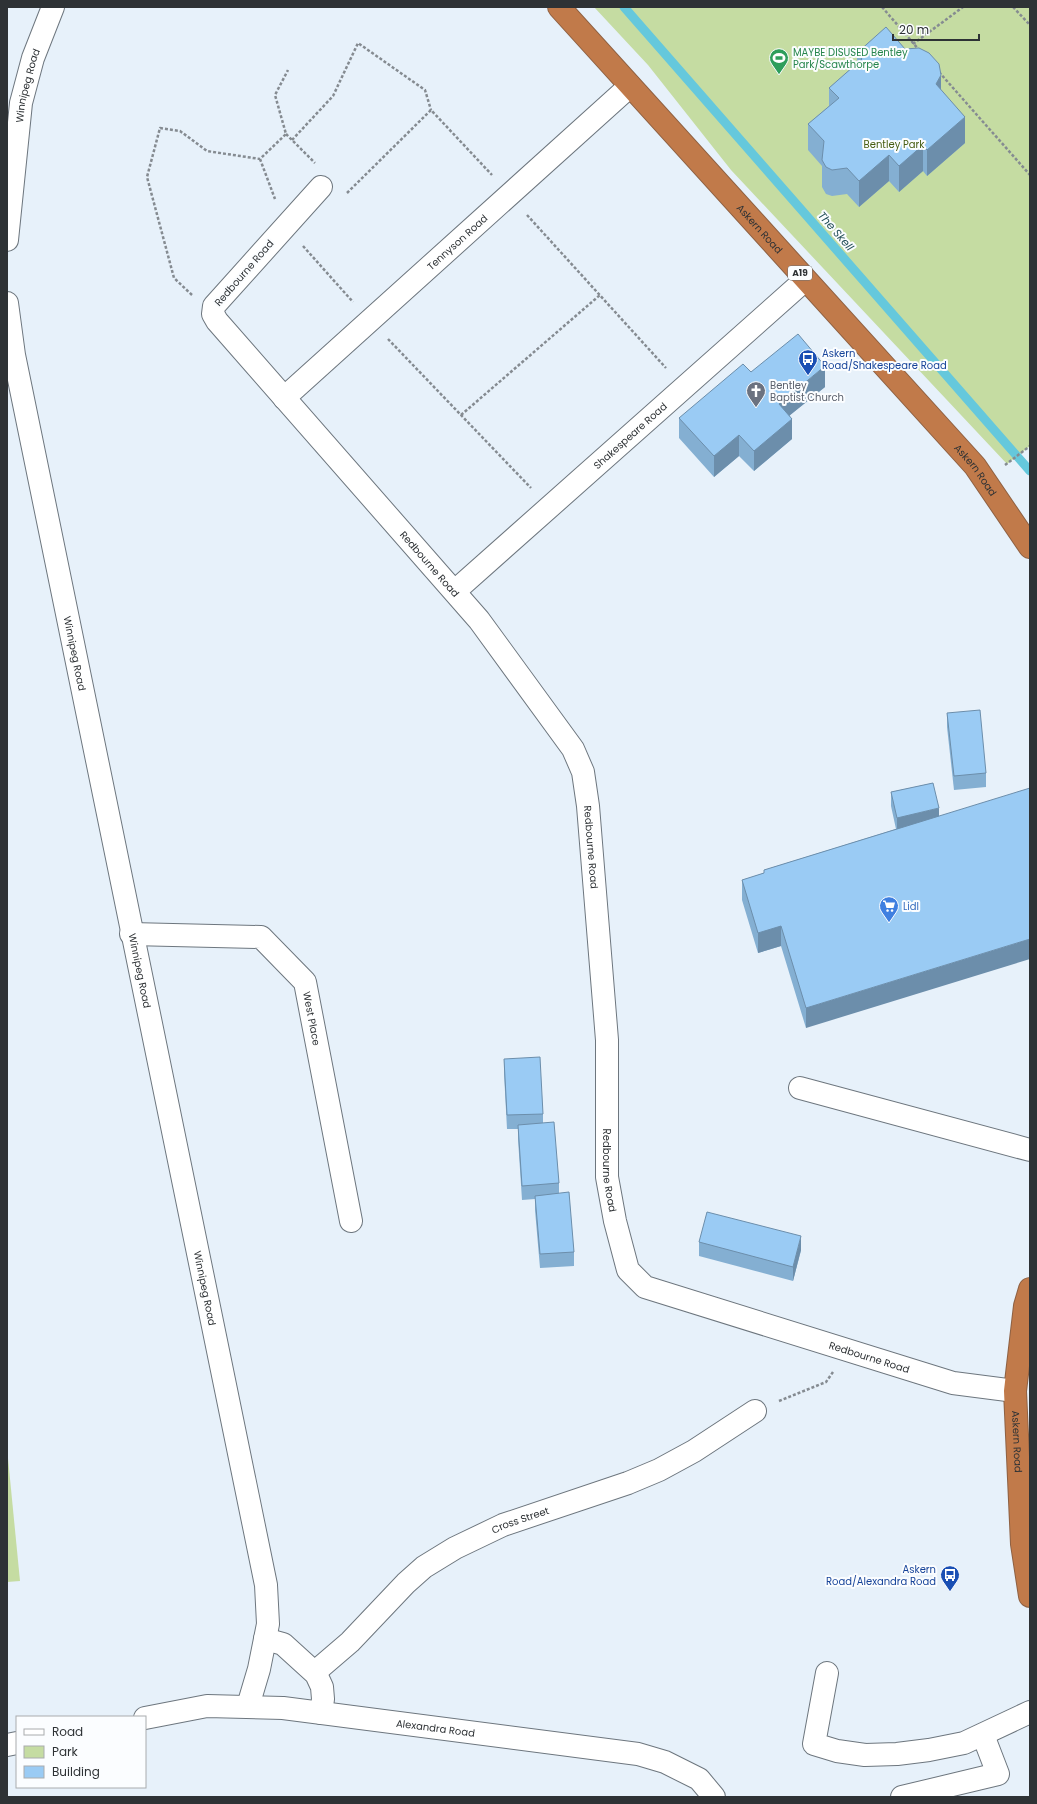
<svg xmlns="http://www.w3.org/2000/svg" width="1037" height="1804" font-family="Poppins,sans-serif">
  <rect width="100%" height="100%" fill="#e7f1fa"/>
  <g fill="#c5dca2">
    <polygon points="594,7 1030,7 1030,446 1007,464 731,170 648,65"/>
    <polygon points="7,1448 20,1581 7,1582"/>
  </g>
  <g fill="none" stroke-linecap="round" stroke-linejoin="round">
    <polyline stroke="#65c8dc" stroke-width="9" points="624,7 1030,471"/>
    <defs>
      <g id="minor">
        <path id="s1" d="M321 187 214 306 213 314 217 321 479 620 573 749 583 772 588 806 607 1040V1177L615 1221 628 1270 645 1287 953 1383 1015 1391"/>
        <path id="s2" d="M7 240 21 103 33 58 53 7"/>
        <path id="s3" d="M7 303 14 355 266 1585 268 1624 259 1669 248 1706"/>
        <path id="s4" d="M284 398 630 86"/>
        <path id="s5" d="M455 591 805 280"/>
        <path id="s6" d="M131 934 261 937 305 982 351 1221"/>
        <polyline points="800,1088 1030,1150"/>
        <polyline points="265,1639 283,1644 316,1674 322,1687 323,1699 321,1713"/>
        <path id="s7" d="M315 1672 350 1642 406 1583 424 1567 455 1548 503 1525 628 1483 659 1470 694 1451 755 1411"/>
        <polyline points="827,1673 814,1744 837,1751 865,1755 897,1754 929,1750 964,1743 1030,1712"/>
        <path id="s8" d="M145 1718 207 1706 283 1708 638 1754 665 1762 699 1779 714 1797"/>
        <polyline points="7,1745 17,1743"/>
        <polyline points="902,1797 998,1774 983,1735"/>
      </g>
      <g id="highway">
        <path id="s9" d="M559 7 975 466 1030 547"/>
        <path id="s10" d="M1030 1289 1025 1306 1015 1391 1022 1544 1030 1596"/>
      </g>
    </defs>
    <use href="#minor" stroke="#6d767e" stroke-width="24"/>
    <use href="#highway" stroke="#8e6143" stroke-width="24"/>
    <g stroke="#858b91" stroke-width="2.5" stroke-dasharray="3 2" stroke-linecap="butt">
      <polyline points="882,7 920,51"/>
      <polyline points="1013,7 1030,25"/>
      <polyline points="913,44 963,7"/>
      <polyline points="939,72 1030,175"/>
      <polyline points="286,134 315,163"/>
      <polyline points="292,140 333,96 358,43 425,90 431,110"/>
      <polyline points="260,159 275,199"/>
      <polyline points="347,193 431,110 492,175"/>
      <polyline points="527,215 666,368"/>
      <polyline points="303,246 353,302"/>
      <polyline points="192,295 174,278 147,177 160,128 180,131 207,151 260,159 286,134 275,95 288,70"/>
      <polyline points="388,339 531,488"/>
      <polyline points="461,415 600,295"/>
      <polyline points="1005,465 1030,446"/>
      <polyline points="779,1401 826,1382 833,1372"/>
    </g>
    <use href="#minor" stroke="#fff" stroke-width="22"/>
    <use href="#highway" stroke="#c17a4a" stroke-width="22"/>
  </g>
  <g fill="#84afd2">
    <polygon points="857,53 941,90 965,143 927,176 923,171 899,192 889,181 859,207 847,194 832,196 826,194 822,187 822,166 808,150 808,124 829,106 829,88 857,64"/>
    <polygon points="751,372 825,387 790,415 792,439 754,471 739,456 714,477 679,438 679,418"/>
    <polygon points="947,713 986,773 986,787 954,790 947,727"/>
    <polygon points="933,783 806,1028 781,946 758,953 742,900 742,880 764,873 764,870 896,829 891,806 891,792"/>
    <polygon points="504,1059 543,1114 543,1123 559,1183 559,1193 574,1252 574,1266 540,1268 535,1210 535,1199 522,1200 518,1139 518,1129 507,1129 504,1073"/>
    <polygon points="699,1242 801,1250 793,1281 699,1256"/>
  </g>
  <g fill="#6c8eab">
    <polygon points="941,75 941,101 936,84"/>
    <polygon points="965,117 965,143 927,176 927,150"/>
    <polygon points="923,145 923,171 899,192 899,166"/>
    <polygon points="889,155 889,181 859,207 859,181"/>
    <polygon points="825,366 825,387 779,424 779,404"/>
    <polygon points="792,419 792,439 754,471 754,451"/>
    <polygon points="739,435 739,456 714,477 714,456"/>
    <polygon points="939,808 939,822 897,832 897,818"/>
    <polygon points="781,926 781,946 758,953 758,933"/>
    <polygon points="1030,939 1030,959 806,1028 806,1008"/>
    <polygon points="801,1236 801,1250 793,1281 793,1267"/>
  </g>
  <g fill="#9acbf4" stroke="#6c8eab">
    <polygon points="886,27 905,49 919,48 929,53 939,64 941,75 936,84 965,117 927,150 923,145 899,166 889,155 859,181 847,168 832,170 826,167 822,160 824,141 808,124 839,98 829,88 862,59 857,53"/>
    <polygon points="798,334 825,366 779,404 792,419 754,451 739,435 714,456 679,418 743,364 751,372"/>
    <polygon points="980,710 986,773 954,776 947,713"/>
    <polygon points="933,783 939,808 897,818 891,792"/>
    <polygon points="1030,788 1030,939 806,1008 781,926 758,933 742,880 764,873 764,870"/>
    <polygon points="540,1057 543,1114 507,1115 504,1059"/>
    <polygon points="554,1122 559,1183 522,1186 518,1125"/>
    <polygon points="569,1192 574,1252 540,1254 535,1196"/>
    <polygon points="707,1212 801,1236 793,1267 699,1242"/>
  </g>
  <defs>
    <symbol id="stadium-pin" viewBox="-11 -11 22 30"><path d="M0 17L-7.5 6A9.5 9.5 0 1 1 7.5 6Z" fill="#2e9e5b" stroke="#fbfdff"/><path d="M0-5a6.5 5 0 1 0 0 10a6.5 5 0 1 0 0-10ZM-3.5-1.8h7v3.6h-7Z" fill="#fff"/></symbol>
    <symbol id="bus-pin" viewBox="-11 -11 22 30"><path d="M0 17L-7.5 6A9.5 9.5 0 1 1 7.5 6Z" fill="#1a4fb4" stroke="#fbfdff"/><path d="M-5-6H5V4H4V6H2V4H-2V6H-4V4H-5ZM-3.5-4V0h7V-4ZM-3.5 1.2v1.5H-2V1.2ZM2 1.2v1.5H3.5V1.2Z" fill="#fff"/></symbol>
    <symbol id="church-pin" viewBox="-11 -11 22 30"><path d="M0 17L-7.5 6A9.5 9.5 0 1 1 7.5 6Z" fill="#6b7280" stroke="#fbfdff"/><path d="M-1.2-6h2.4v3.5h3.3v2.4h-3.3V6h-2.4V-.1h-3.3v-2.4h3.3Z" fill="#fff"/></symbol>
    <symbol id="supermarket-pin" viewBox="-11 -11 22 30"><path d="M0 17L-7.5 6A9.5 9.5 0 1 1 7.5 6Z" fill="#3f7fe0" stroke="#fbfdff"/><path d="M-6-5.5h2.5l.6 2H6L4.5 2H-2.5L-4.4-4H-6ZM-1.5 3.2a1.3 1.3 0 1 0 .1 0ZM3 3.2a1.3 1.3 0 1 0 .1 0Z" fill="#fff"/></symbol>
  </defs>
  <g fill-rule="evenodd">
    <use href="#stadium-pin" x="768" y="47" width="22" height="30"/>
    <use href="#bus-pin" x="797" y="348" width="22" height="30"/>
    <use href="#church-pin" x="745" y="380" width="22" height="30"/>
    <use href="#supermarket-pin" x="878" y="895" width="22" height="30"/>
    <use href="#bus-pin" x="939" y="1564" width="22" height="30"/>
  </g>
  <g text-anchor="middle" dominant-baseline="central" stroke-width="4" stroke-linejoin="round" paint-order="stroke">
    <rect fill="#fbfdff" stroke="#6c6f72" stroke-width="1" x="788" y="266" width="24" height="14" rx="3"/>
    <g font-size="9" font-weight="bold" fill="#2e3235">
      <text x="800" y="273">A19</text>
    </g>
    <g font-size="10" fill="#27864d" stroke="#fbfdff" text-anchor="start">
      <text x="793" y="52">MAYBE DISUSED Bentley<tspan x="793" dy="12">Park/Scawthorpe</tspan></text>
    </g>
    <g font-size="10" fill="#2e3235" stroke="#fbfdff">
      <text stroke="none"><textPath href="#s2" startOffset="156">Winnipeg Road</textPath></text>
      <text stroke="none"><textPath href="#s9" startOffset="299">Askern Road</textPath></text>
      <text stroke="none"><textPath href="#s4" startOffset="233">Tennyson Road</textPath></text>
      <text transform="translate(244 273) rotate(-49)">Redbourne Road</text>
      <text stroke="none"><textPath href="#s5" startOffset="234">Shakespeare Road</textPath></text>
      <text stroke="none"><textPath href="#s9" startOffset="623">Askern Road</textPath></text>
      <text stroke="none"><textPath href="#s1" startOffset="499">Redbourne Road</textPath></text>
      <text stroke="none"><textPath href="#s3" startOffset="357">Winnipeg Road</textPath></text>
      <text stroke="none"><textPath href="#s1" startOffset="834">Redbourne Road</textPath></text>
      <text stroke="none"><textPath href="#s3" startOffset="681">Winnipeg Road</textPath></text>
      <text stroke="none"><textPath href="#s6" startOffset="230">West Place</textPath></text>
      <text stroke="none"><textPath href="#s1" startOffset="1158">Redbourne Road</textPath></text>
      <text stroke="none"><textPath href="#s3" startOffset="1005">Winnipeg Road</textPath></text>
      <text stroke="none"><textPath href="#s1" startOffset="1519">Redbourne Road</textPath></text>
      <text stroke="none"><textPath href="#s10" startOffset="154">Askern Road</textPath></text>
      <text stroke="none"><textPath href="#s7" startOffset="259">Cross Street</textPath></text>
      <text stroke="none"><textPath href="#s8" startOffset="293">Alexandra Road</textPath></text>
    </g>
    <g font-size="10" fill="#475d13" stroke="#fbfdff">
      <text x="894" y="144">Bentley Park</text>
    </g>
    <g font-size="10" fill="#164399" stroke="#fbfdff" text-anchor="start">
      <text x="822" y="353">Askern<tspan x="822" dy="12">Road/Shakespeare Road</tspan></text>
      <text x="936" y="1569" text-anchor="end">Askern<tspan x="936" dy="12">Road/Alexandra Road</tspan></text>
    </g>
    <g font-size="10" fill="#5b616d" stroke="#fbfdff" text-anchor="start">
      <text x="770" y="385">Bentley<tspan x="770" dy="12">Baptist Church</tspan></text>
    </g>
    <g font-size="10" fill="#366cbe" stroke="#fbfdff" text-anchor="start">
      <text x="903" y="906">Lidl</text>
    </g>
    <g font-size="11" font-style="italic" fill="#234f58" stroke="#fbfdff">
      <text transform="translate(836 231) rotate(49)">The Skell</text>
    </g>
  </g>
  <rect width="1037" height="1804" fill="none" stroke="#2e3235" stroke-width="16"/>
  <rect x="16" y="1716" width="130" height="72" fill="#fbfdff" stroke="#a9acae"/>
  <rect x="24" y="1729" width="20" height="6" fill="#ffffff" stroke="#a9acae"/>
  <text x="52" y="1736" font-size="12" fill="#2e3235">Road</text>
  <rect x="24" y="1746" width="20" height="12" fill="#c5dca2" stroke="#a9acae"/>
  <text x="52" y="1756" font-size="12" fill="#2e3235">Park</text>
  <rect x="24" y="1766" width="20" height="12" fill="#9acbf4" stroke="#a9acae"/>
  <text x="52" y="1776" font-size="12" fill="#2e3235">Building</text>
  <path d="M893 34v6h86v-6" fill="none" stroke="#2e3235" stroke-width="2"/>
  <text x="899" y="34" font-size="12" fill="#2e3235" stroke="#fbfdff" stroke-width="3" paint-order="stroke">20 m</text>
</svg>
